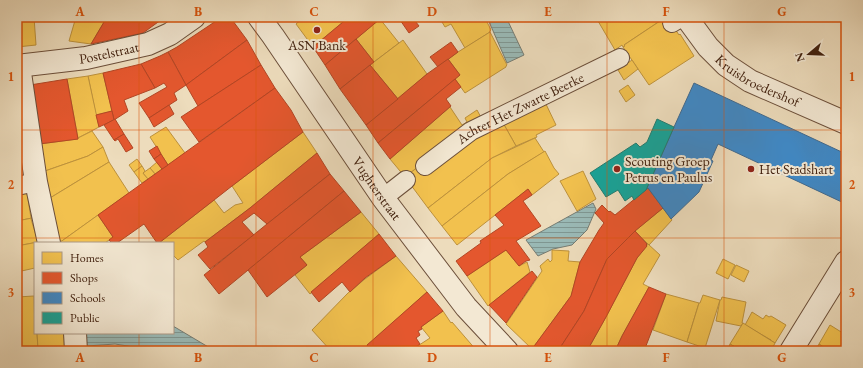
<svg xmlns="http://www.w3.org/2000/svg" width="863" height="368" font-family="'EB Garamond',serif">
  <defs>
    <pattern id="water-rules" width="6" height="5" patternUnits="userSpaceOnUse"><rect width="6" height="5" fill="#9abab7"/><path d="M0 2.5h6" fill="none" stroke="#7f9793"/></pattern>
  </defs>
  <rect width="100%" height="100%" fill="#eddcbc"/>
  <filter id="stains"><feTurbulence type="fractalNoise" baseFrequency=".005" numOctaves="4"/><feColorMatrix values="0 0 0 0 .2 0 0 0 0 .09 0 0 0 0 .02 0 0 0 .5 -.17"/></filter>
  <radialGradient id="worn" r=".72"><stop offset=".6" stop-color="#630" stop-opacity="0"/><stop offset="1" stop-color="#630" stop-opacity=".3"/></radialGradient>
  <g fill="url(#water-rules)" stroke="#767c73">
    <polygon points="487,17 506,17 524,55 507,63"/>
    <polygon points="593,203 596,209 587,230 572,245 553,249 538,256 526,240"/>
    <polygon points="35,318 35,333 173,333 173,326 215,351 150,351 146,349 115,344 17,351 17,319"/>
  </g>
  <g fill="#f2c14e" stroke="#bd913b">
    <polygon points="17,17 34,17 36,45 17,47"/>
    <polygon points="76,17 107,17 91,44 69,41"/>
    <polygon points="304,17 349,17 313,47 296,24"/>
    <polygon points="439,17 488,17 485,18 491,30 490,31 490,32 465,48 451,24 445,27"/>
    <polygon points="605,17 666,17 624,45 625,46 623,47 622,45 615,50 598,21"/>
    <polygon points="666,17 667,17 679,35 680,34 694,56 649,85 623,47 625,46 624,45"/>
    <polygon points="380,19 399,43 374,62 356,39"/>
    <polygon points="490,32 507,65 506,66 506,67 465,93 455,79 460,75 448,59 458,52"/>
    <polygon points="403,40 427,74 398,99 370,65"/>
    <polygon points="632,60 638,69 624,80 618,70"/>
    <polygon points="103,73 112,111 96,115 88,76"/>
    <polygon points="88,76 99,127 78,138 67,79"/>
    <polygon points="628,85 635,95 626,102 619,91"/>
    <polygon points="544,100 556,125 536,135 537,137 516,146 502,121"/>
    <polygon points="450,107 462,125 467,122 465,118 477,110 483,121 423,163 405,177 390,159"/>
    <polygon points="502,121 516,146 492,158 428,208 405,177 423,163"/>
    <polygon points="166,127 185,153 168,165 150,137"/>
    <polygon points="92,131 103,147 88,156 45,171 39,144 78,139 78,138"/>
    <polygon points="303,132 317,153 250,208 205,242 204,241 178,260 174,256 173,256 173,243 159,243 214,200 224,213 235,205 243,203 232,186"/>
    <polygon points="535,138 544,152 508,174 442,226 428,208 492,158"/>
    <polygon points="103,147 109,162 50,198 45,171 88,156"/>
    <polygon points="545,151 554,168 559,174 532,195 528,189 457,245 442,226 508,174"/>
    <polygon points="137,159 142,166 134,172 129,165"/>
    <polygon points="109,162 129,193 59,243 50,198"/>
    <polygon points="157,162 162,169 155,174 150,168"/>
    <polygon points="142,166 145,171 143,173 148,179 142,183 134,172"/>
    <polygon points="150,168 155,174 148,179 143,173"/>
    <polygon points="583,171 596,199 577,211 560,181"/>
    <polygon points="27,193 31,218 32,218 17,221 17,195"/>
    <polygon points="663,208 672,220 649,245 635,231"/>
    <polygon points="361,212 379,234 310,294 295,275 307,265 300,257"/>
    <polygon points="98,215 113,237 105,243 59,243"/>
    <polygon points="32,218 32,219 31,219 38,242 17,246 17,221"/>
    <polygon points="38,242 35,243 35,268 17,272 17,246"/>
    <polygon points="648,244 660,255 643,284 649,287 622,336 615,351 587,351 606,317 637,258"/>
    <polygon points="506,250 519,266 527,262 530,272 488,306 467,276"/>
    <polygon points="552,250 569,251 568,261 580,262 571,296 532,349 506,324 542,271 540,266 548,259 550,262 552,260"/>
    <polygon points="396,256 427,292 368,345 359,351 331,351 312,330 348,293 365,279"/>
    <polygon points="723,259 735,265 728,279 716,273"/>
    <polygon points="736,265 749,271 744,282 731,275"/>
    <polygon points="666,294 699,303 687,342 653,330"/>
    <polygon points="703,295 720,300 705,348 687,342 699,303 700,303"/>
    <polygon points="34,296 35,333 37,333 38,349 17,350 17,297"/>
    <polygon points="722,297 746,302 742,323 743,323 741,326 716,321 720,300 721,300"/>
    <polygon points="443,311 451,323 452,322 477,351 410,351 430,338 421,327"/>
    <polygon points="752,312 763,319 766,315 769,317 771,316 786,325 775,343 770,340 771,340 745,325"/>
    <polygon points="743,323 775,343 771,351 742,351 730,344"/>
    <polygon points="830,325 846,335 846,351 829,351 819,344"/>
    <polygon points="37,333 64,333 65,347 38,349"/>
    <polygon points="730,344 742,351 727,351"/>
    <polygon points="819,344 829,351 815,351"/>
  </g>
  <g fill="#e4572e" stroke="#b34624">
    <polygon points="107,17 165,17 143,33 91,44"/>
    <polygon points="222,17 230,17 247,40 186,85 168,52 177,47"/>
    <polygon points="349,17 378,17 380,19 325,65 313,47"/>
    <polygon points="398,17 412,17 419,26 409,33"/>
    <polygon points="356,39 374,62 340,89 325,65"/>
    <polygon points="247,40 261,65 198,106 186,85"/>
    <polygon points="451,42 458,52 438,67 430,57"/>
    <polygon points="168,52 186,85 174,93 177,100 149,118 139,103 167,87 164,83 155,88 141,64 160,56"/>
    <polygon points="448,59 460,75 378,143 366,125 427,74"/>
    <polygon points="141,64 155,88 124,100 128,111 114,120 103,73"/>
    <polygon points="261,65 275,88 199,142 181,117"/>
    <polygon points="370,65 398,99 366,125 340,89"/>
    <polygon points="67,79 78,139 39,144 30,85"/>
    <polygon points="455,79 461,87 446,99 451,106 390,159 378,143"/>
    <polygon points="275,88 291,110 303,132 232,186 159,243 157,243 144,224 117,243 112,243 109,240 113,237 98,215"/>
    <polygon points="169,105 174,114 154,127 149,118"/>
    <polygon points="112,111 114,120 99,127 96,115"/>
    <polygon points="115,119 124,134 114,140 104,125"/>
    <polygon points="124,134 133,148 126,152 118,139 115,141 114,140"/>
    <polygon points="157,146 161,154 154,159 149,151"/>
    <polygon points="317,153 330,174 267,224 254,213 242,222 254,235 210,269 198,255 208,247 205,242 250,208"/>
    <polygon points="161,154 168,165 162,169 154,159"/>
    <polygon points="330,174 344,191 219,294 204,275 267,224"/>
    <polygon points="648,188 663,208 635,231 607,259 584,311 558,351 534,351 532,349 571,296 580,262 599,230 604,223 595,213 602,205 609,212 610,211 615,215"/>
    <polygon points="528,189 532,195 523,201 541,226 516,241 530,260 526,261 519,266 506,250 467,276 456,261 481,243 480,241 504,225 495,215"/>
    <polygon points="344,191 361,212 300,257 307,265 267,297 248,270"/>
    <polygon points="635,231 647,244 646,245 647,246 637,258 606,317 587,351 558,351 584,311 607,259"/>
    <polygon points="379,234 396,256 365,278 350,292 342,282 319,302 311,292"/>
    <polygon points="532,271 537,277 506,323 489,305"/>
    <polygon points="649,287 666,294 644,351 615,351 622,336"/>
    <polygon points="427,292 443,311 421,327 422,329 418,331 420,335 416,338 420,344 410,351 372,351 367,345"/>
  </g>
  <polygon fill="#3f88c5" stroke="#40698e" points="694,83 846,154 846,204 718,144 711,160 713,161 699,192 671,219 648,188 646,190 674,127"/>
  <polygon fill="#17a398" stroke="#247c6f" points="657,119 674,127 646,190 634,200 632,196 625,201 618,190 606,197 590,173 636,143 640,147 647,142"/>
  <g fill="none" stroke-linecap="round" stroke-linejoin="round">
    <defs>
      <g id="service">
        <polyline points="672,23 682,17"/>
        <path id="s1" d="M425 166 471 131 620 58"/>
        <polyline points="17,186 36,182"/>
        <polyline points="383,198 406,180"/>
      </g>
      <g id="minor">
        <path id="s2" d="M259 17 273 36 383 198 466 307 507 351"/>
        <path id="s3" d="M686 17 708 47 726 65 750 81 846 123"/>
        <path id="s4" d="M17 66 86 58 148 44 170 34 194 17"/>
        <polyline points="19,66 36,182 49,243"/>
        <polyline points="75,333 76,351"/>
        <polyline points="791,351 846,262"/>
      </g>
    </defs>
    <use href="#service" stroke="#6c4f3a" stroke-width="20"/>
    <use href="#minor" stroke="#6c4f3a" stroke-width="24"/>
    <polyline stroke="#41200e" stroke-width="2.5" stroke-dasharray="3 2" stroke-linecap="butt" points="722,21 728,17"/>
    <use href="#service" stroke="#f3e8d3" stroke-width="18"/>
    <use href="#minor" stroke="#f3e8d3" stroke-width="22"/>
  </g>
  <path fill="none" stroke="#d7530c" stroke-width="1" stroke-opacity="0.55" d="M139 17V243M256 17V351M373 17V351M490 17V351M607 17V351M724 17V351M17 130H846M17 238H846M139 333V351"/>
  <g fill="#8f2418" stroke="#f3e8d3" stroke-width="1.5">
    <circle cx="317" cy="30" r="4"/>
    <circle cx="617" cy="169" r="4"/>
    <circle cx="751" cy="169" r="4"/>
  </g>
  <g text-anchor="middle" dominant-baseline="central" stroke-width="4" stroke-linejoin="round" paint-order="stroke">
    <g font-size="14" fill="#41200e" stroke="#f3e8d3" text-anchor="start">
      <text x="317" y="45" text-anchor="middle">ASN Bank</text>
      <text x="625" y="161">Scouting Groep<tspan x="625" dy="16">Petrus en Paulus</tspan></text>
      <text x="759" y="169">Het Stadshart</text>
    </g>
    <g font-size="14" fill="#41200e" stroke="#f3e8d3">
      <text stroke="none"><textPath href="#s4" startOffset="93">Postelstraat</textPath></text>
      <text stroke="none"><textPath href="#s3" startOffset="98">Kruisbroedershof</textPath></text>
      <text stroke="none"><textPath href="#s1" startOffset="112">Achter Het Zwarte Beerke</textPath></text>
      <text stroke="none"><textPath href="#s2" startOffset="208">Vughterstraat</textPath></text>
    </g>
  </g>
  <rect width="863" height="368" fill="none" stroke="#eddcbc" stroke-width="44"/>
  <rect x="34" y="242" width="140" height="92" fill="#f3e8d3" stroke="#ac9884"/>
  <rect x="42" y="252" width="20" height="12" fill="#f2c14e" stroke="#ac9884"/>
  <text x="70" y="262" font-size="12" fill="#41200e">Homes</text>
  <rect x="42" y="272" width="20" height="12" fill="#e4572e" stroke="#ac9884"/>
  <text x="70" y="282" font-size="12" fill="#41200e">Shops</text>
  <rect x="42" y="292" width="20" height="12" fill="#3f88c5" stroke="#ac9884"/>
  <text x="70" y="302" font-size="12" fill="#41200e">Schools</text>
  <rect x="42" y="312" width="20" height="12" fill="#17a398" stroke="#ac9884"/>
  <text x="70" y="322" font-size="12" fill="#41200e">Public</text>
  <g transform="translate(809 54) rotate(251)" stroke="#f3e8d3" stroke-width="3" paint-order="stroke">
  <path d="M0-3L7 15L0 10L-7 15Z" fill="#41200e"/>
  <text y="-6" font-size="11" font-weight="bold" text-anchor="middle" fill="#41200e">N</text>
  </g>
  <rect x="22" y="22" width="819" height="324" fill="none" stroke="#d7530c" stroke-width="1.5"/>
  <g font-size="13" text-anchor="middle" font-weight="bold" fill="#d7530c">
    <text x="80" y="16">A</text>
    <text x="198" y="16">B</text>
    <text x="314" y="16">C</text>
    <text x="432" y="16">D</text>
    <text x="548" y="16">E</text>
    <text x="666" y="16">F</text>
    <text x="782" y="16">G</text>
    <text x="11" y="81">1</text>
    <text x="852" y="81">1</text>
    <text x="11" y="189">2</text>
    <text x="852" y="189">2</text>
    <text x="11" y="297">3</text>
    <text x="852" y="297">3</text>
    <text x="80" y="362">A</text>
    <text x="198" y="362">B</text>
    <text x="314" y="362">C</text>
    <text x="432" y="362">D</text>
    <text x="548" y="362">E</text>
    <text x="666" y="362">F</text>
    <text x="782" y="362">G</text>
  </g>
  <rect width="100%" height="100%" filter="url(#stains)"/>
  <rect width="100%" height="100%" fill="url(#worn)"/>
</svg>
